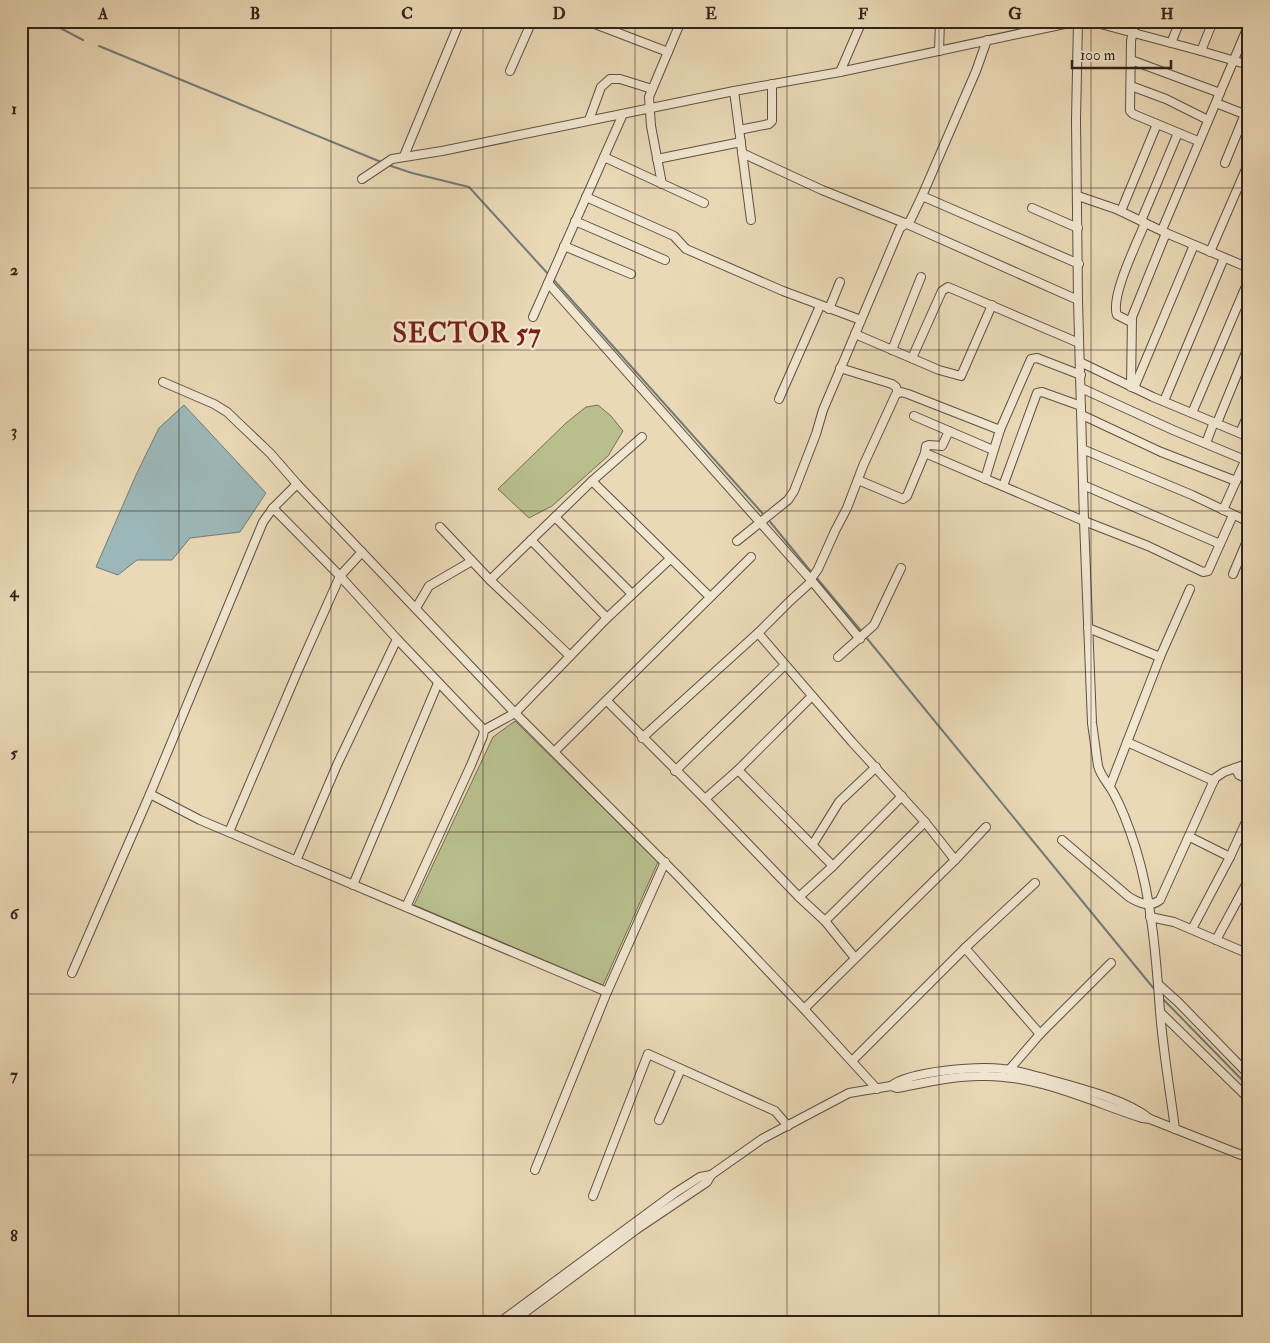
<svg xmlns="http://www.w3.org/2000/svg" width="1270" height="1343" font-family="'IM FELL Double Pica',serif">
  <rect width="100%" height="100%" fill="#ead9b6"/>
  <filter id="stains"><feTurbulence type="fractalNoise" baseFrequency=".004" numOctaves="4"/><feColorMatrix values="0 0 0 0 .2 0 0 0 0 .09 0 0 0 0 .02 0 0 0 .5 -.17"/></filter>
  <radialGradient id="worn" r=".72"><stop offset=".6" stop-color="#630" stop-opacity="0"/><stop offset="1" stop-color="#630" stop-opacity=".3"/></radialGradient>
  <g fill="#b8bf8d" stroke="#747054">
    <polygon points="598,405 611,416 623,431 608,456 552,506 529,518 498,489 566,423 586,407"/>
    <polygon points="515,721 658,862 603,985 414,905 493,737"/>
  </g>
  <polygon fill="#9cb7b8" stroke="#717b79" points="184,405 266,493 240,532 190,538 172,560 137,560 118,575 96,567 136,475 159,428"/>
  <g fill="none" stroke-linecap="round" stroke-linejoin="round">
    <g stroke="#717b79" stroke-width="2">
      <polyline points="47,21 83,40"/>
      <polyline points="99,46 381,162"/>
      <polyline points="388,165 412,173 469,187 549,275"/>
      <polyline points="552,278 764,515"/>
      <polyline points="767,518 812,573"/>
      <polyline points="815,576 862,632"/>
      <polyline points="865,636 1155,990"/>
      <polyline points="1163,999 1249,1087"/>
    </g>
    <defs>
      <g id="minor">
        <polyline points="587,21 668,52"/>
        <path d="M1078 21 1076 120 1078 300 1084 521 1092 723 1098 766C1101 777 1108 783 1113 792 1123 810 1130 830 1136 849 1152 901 1156 957 1160 1011 1163 1051 1170 1090 1175 1129"/>
        <polyline points="1135,21 1131,41 1130,111 1133,114 1198,141"/>
        <polyline points="894,23 894,21"/>
        <polyline points="1171,43 1180,21"/>
        <polyline points="939,51 940,21"/>
        <polyline points="1201,51 1213,21"/>
        <polyline points="1131,60 1220,93"/>
        <polyline points="510,71 532,21"/>
        <polyline points="840,72 862,21"/>
        <polyline points="1131,86 1166,99 1208,120"/>
        <polyline points="734,91 751,220"/>
        <polyline points="1216,103 1249,116"/>
        <polyline points="589,120 601,87 610,79 620,79 652,89"/>
        <polyline points="739,130 769,124 772,121 772,84"/>
        <polyline points="742,153 822,190 907,224 1078,300"/>
        <polyline points="404,156 460,21"/>
        <polyline points="604,157 704,203"/>
        <polyline points="657,159 741,142"/>
        <polyline points="1225,163 1245,114"/>
        <polyline points="362,179 392,159 442,151 734,91 840,72 1074,22 1093,22 1201,51 1249,65"/>
        <polyline points="662,184 651,126 649,97 681,21"/>
        <polyline points="922,196 1079,264"/>
        <polyline points="1078,196 1116,209 1166,233 1249,268"/>
        <polyline points="586,197 674,236 686,249 783,291 861,320"/>
        <polyline points="1032,208 1078,228"/>
        <polyline points="1121,211 1157,124"/>
        <polyline points="575,221 665,260"/>
        <polyline points="1141,221 1178,133"/>
        <polyline points="1162,230 1249,24"/>
        <polyline points="564,246 631,274"/>
        <polyline points="1210,252 1249,162"/>
        <polyline points="548,283 812,581 860,639"/>
        <polyline points="829,309 840,282"/>
        <polyline points="533,317 623,114"/>
        <path d="M1131 322 1117 315C1110 297 1137 243 1145 223"/>
        <polyline points="855,334 939,370 961,376 992,305"/>
        <polyline points="892,350 921,277"/>
        <polyline points="912,358 942,291 948,287 1079,343"/>
        <polyline points="1080,362 1153,397 1249,437"/>
        <polyline points="840,368 892,384 896,387 898,393"/>
        <polyline points="163,382 214,404 227,412 270,453 297,484 515,713 678,876 804,1009 877,1089"/>
        <polyline points="1131,387 1132,317 1166,233"/>
        <polyline points="1081,388 1173,430 1245,460"/>
        <polyline points="1134,388 1194,245"/>
        <polyline points="779,399 820,306"/>
        <polyline points="1164,401 1224,258"/>
        <polyline points="1192,413 1249,279"/>
        <polyline points="1082,415 1161,452 1236,481"/>
        <polyline points="914,416 993,450"/>
        <polyline points="1217,423 1249,345"/>
        <polyline points="1240,433 1249,412"/>
        <polyline points="1206,443 1214,422"/>
        <polyline points="1082,449 1192,495 1249,522"/>
        <polyline points="925,453 1084,521 1148,546 1203,572 1208,571 1233,515"/>
        <polyline points="985,479 1000,430 1031,359 1037,358 1081,375"/>
        <polyline points="858,480 903,499 907,496 925,453 926,446 929,445 942,446 949,431"/>
        <polyline points="592,481 710,597"/>
        <polyline points="1083,485 1220,544"/>
        <polyline points="1003,486 1037,393 1042,392 1081,406"/>
        <polyline points="273,508 297,484"/>
        <polyline points="1223,510 1249,452"/>
        <polyline points="555,517 632,594"/>
        <polyline points="440,527 490,580 570,656"/>
        <polyline points="531,540 607,618"/>
        <polyline points="737,541 788,500 794,491 816,434 823,410 900,228 910,221 922,196 976,71 987,40"/>
        <polyline points="1233,574 1249,536"/>
        <polyline points="811,579 818,569 835,531 847,508 863,466 896,394 901,392 908,394 1000,430"/>
        <polyline points="490,580 592,481 642,437"/>
        <polyline points="416,608 429,586 472,561"/>
        <polyline points="1088,628 1160,657 1190,589"/>
        <polyline points="758,633 852,742 925,822 955,860"/>
        <polyline points="838,657 874,625 901,568"/>
        <polyline points="607,701 705,799 799,897 825,921 855,958"/>
        <polyline points="484,730 515,713 607,618 670,559"/>
        <polyline points="642,738 758,633 790,601 812,581"/>
        <polyline points="1127,742 1214,781"/>
        <polyline points="554,752 751,557"/>
        <polyline points="1235,768 1239,775 1249,780"/>
        <polyline points="738,770 833,866"/>
        <polyline points="675,771 785,665"/>
        <polyline points="1110,786 1160,657"/>
        <polyline points="150,794 200,820 607,992"/>
        <polyline points="705,799 738,770 812,696"/>
        <polyline points="229,832 299,668 340,576 362,552"/>
        <polyline points="1190,837 1230,857"/>
        <path d="M1062 840 1129 897C1139 903 1150 908 1160 900L1215 778 1224 772 1249 763"/>
        <polyline points="813,844 839,802 876,767"/>
        <polyline points="296,861 337,765 397,639"/>
        <polyline points="353,885 438,683"/>
        <polyline points="799,897 833,866 902,796"/>
        <polyline points="1150,917 1174,922 1249,954"/>
        <polyline points="825,921 925,822"/>
        <polyline points="1192,929 1230,857 1249,815"/>
        <polyline points="1216,940 1249,879"/>
        <polyline points="965,948 1040,1034"/>
        <polyline points="72,973 150,794 263,522 273,508 340,576 397,639 484,730 483,736 471,765 406,907"/>
        <polyline points="1159,985 1178,1002 1249,1075"/>
        <polyline points="804,1009 955,860 986,827"/>
        <polyline points="1160,1012 1249,1099"/>
        <polyline points="852,1061 965,948 1035,883"/>
        <polyline points="1009,1070 1040,1034 1111,963"/>
        <path d="M891 1086C910 1071 978 1066 1003 1069 1017 1070 1030 1075 1044 1078 1075 1087 1126 1099 1150 1119"/>
        <polyline points="659,1120 681,1069"/>
        <polyline points="535,1170 607,992 665,862"/>
        <polyline points="593,1196 648,1054 775,1111 788,1126"/>
        <polyline points="500,1322 675,1193 700,1177 711,1175"/>
        <path d="M512 1322 637 1229 707 1182 711 1175 762 1139 849 1093 891 1086 897 1088C924 1083 952 1076 980 1076 1035 1074 1090 1101 1142 1118L1150 1119 1249 1158"/>
      </g>
    </defs>
    <use href="#minor" stroke="#5f5041" stroke-width="10"/>
    <use href="#minor" stroke="#f1e6d0" stroke-width="8"/>
  </g>
  <path fill="none" stroke="#31221a" stroke-width="1" stroke-opacity="0.55" d="M179 21V1322M331 21V1322M483 21V1322M635 21V1322M787 21V1322M939 21V1322M1091 21V1322M21 188H1249M21 350H1249M21 511H1249M21 672H1249M21 832H1249M21 994H1249M21 1155H1249"/>
  <g text-anchor="middle" dominant-baseline="central" stroke-width="5" stroke-linejoin="round" paint-order="stroke">
    <g font-size="26" font-weight="bold" letter-spacing="1" fill="#7a1f14" stroke="#f1e6d0">
      <text x="467" y="334">SECTOR 57</text>
    </g>
  </g>
  <rect width="1270" height="1343" fill="none" stroke="#ead9b6" stroke-width="55"/>
  <path d="M1072 60v8h99v-8" fill="none" stroke="#31221a" stroke-width="2.5"/>
  <text x="1080" y="60" font-size="15" fill="#31221a" stroke="#f1e6d0" stroke-width="4" paint-order="stroke">100 m</text>
  <rect x="28" y="28" width="1214" height="1288" fill="none" stroke="#31221a" stroke-width="2"/>
  <g font-size="16" text-anchor="middle" font-weight="bold" fill="#31221a">
    <text x="103" y="19">A</text>
    <text x="255" y="19">B</text>
    <text x="407" y="19">C</text>
    <text x="559" y="19">D</text>
    <text x="711" y="19">E</text>
    <text x="863" y="19">F</text>
    <text x="1015" y="19">G</text>
    <text x="1167" y="19">H</text>
    <text x="14" y="114">1</text>
    <text x="14" y="275">2</text>
    <text x="14" y="436">3</text>
    <text x="14" y="597">4</text>
    <text x="14" y="758">5</text>
    <text x="14" y="919">6</text>
    <text x="14" y="1080">7</text>
    <text x="14" y="1241">8</text>
  </g>
  <rect width="100%" height="100%" filter="url(#stains)"/>
  <rect width="100%" height="100%" fill="url(#worn)"/>
</svg>
